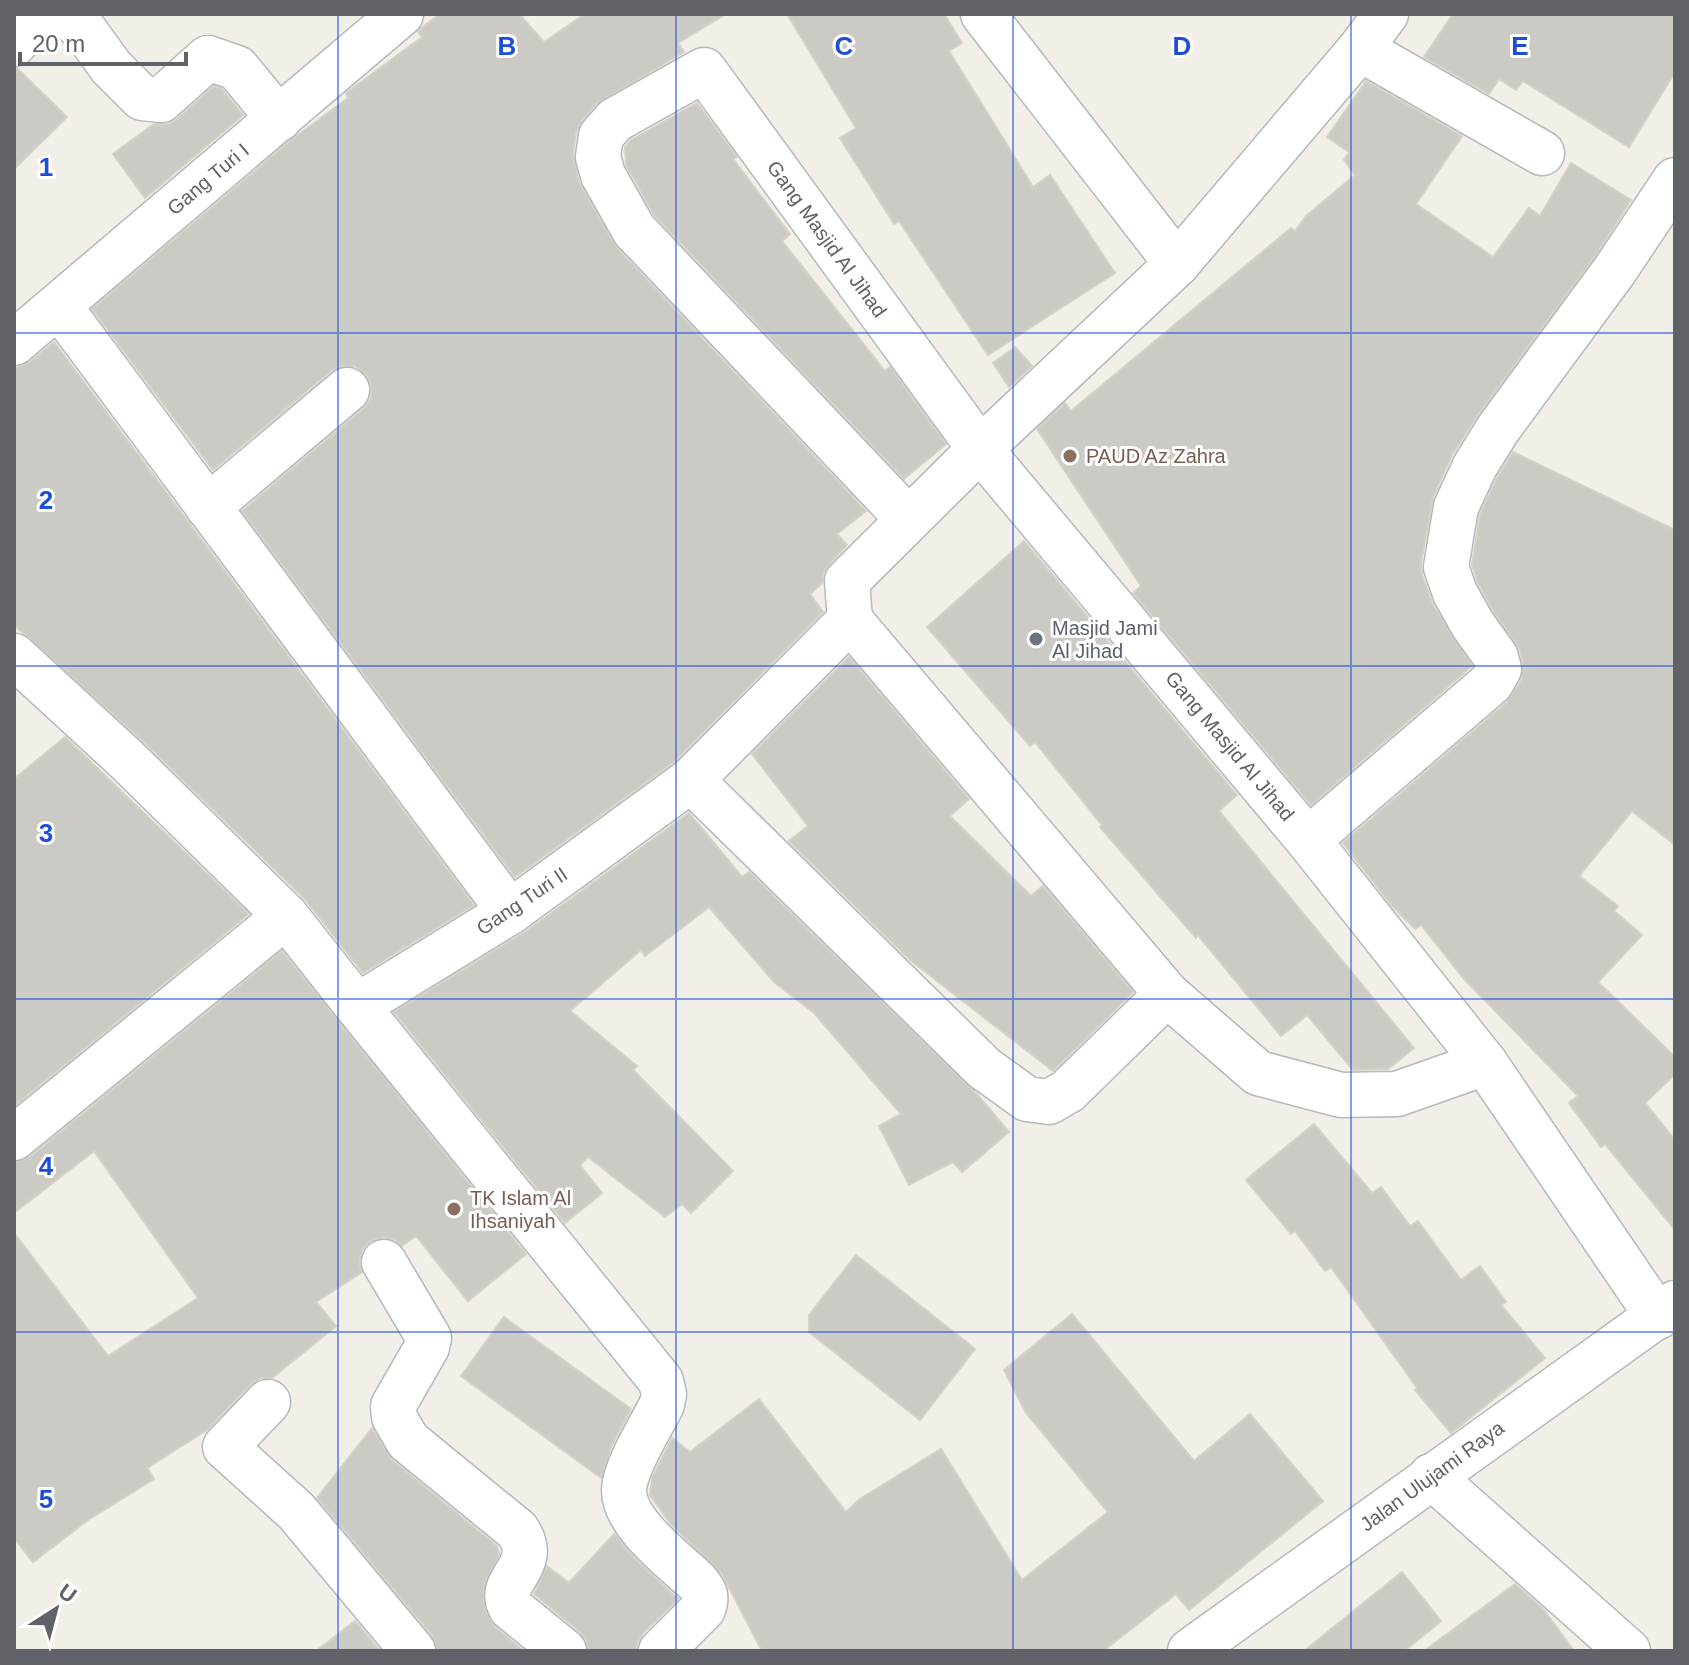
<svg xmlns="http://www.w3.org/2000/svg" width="1689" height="1665" font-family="Arial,sans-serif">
  <rect width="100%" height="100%" fill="#f1efe8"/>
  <g fill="#cccac5" stroke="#d6d1c6" stroke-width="2">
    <polygon points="440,14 519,14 544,42 585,14 726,14 678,43 684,52 596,104 582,120 576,132 573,154 579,182 616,247 866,511 837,534 847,545 829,564 823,573 822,583 810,594 823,612 675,761 515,877 242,511 363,409 371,398 371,385 367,375 355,366 342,366 332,370 213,470 92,309 291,140 348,98 346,93 422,37 418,32 421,28"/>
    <polygon points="787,14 944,14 962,43 949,51 1033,187 1050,175 1115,273 988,355 899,221 894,224 840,138 856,128"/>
    <polygon points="1453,14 1675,14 1675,72 1629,147 1523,81 1516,90 1499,79 1489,94 1424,57"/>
    <polygon points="14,68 17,68 67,117 14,169"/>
    <polygon points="1366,81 1462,136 1416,204 1493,257 1529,208 1540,216 1571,163 1631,200 1595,256 1477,416 1452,455 1433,497 1421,563 1422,575 1433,605 1472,666 1311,805 1133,593 1141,586 1037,429 1065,403 1071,411 1291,228 1295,231 1306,216 1355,175 1344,160 1349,152 1327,137"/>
    <polygon points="214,86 222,89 243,115 145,198 113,154 154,124 168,124 177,119"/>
    <polygon points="697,103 737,157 733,159 790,234 782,241 885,371 890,367 946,444 904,479 654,215 626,165 625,147 631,140"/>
    <polygon points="54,342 474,905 363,973 304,898 144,742 14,625 14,369 30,362"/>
    <polygon points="1015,347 1032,366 1009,387 993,363"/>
    <polygon points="1513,452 1675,530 1675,845 1632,811 1579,876 1618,906 1614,911 1642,935 1598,982 1675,1057 1675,1074 1645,1103 1675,1140 1675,1230 1605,1144 1601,1147 1569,1103 1578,1096 1465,980 1421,925 1415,929 1392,906 1343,843 1507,702 1521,681 1523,664 1520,650 1494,612 1478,583 1472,565 1480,514 1497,478"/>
    <polygon points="1024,541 1237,795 1219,811 1414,1048 1388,1069 1353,1070 1307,1015 1281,1036 1198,935 1196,938 1100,827 1102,825 1035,742 1030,746 927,627"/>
    <polygon points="849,657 969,799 950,816 1031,896 1043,886 1133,992 1053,1071 910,960 789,841 808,826 752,754"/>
    <polygon points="65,737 249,914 14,1106 14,779"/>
    <polygon points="689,813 742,877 749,872 975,1092 1009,1132 962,1172 953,1162 909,1185 879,1126 901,1114 814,1013 774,982 709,907 645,956 641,950 570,1011 637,1066 633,1070 733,1171 691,1213 682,1204 665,1217 588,1157 580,1165 602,1193 565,1223 394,1012 525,932"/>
    <polygon points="282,951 526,1254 468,1301 416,1236 402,1246 396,1240 384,1237 371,1241 362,1250 359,1262 362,1272 316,1302 336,1326 272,1378 260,1378 250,1385 207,1430 147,1468 154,1479 88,1520 33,1562 14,1538 14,1233 108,1356 198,1298 94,1151 14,1213 14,1162 30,1157"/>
    <polygon points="1314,1124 1372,1193 1381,1187 1410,1226 1418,1221 1461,1280 1480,1266 1506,1302 1501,1305 1545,1358 1451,1433 1415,1390 1417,1388 1331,1267 1325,1271 1295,1231 1291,1234 1246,1180"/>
    <polygon points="856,1255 975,1349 920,1420 809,1332 809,1315"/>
    <polygon points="1072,1314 1194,1461 1250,1414 1323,1501 1189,1610 1176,1594 1103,1651 762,1651 722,1574 670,1523 650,1495 652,1478 672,1438 690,1452 759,1399 846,1512 860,1499 941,1449 1022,1580 1108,1512 1026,1413 1004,1370"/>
    <polygon points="504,1317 631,1409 611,1447 601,1478 461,1376"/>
    <polygon points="372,1428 392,1460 497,1546 499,1554 484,1586 484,1607 495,1627 524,1651 437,1651 432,1635 317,1498"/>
    <polygon points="614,1534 634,1558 678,1599 643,1633 637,1644 637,1651 588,1651 587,1641 580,1632 534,1594 547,1566 569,1583"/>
    <polygon points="1402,1572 1441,1621 1404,1651 1304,1651"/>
    <polygon points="1515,1584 1544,1610 1574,1651 1424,1651"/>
    <polygon points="355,1621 380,1651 316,1651"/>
  </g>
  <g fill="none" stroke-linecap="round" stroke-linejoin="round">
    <defs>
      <g id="minor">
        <polyline points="66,14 85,31 111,67 142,98 161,100 208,58 237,68 279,119"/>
        <polyline points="983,14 1177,264"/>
        <polyline points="14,44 33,23 48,14"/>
        <polyline points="1360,49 1542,153"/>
        <polyline points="59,306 510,912"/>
        <polyline points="14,343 401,14"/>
        <polyline points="208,507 347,390"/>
        <polyline points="908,519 634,230 603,175 598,157 601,136 615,120 704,70 980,449 1308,840 1485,1063 1658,1317"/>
        <polyline points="850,620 1167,994"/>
        <polyline points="14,656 127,760 286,916"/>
        <polyline points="691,780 984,1068 1027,1099 1049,1102 1068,1091 1167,994 1258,1073 1341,1095 1397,1094 1485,1063"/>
        <polyline points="1308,840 1491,683 1499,669 1496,657 1473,625 1455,593 1446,567 1456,507 1475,466 1498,429 1615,270 1675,180"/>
        <path d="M357 1006 661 1381 664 1394 662 1404C651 1427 625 1466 624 1490 624 1524 674 1560 697 1582 705 1592 708 1596 703 1609L661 1651"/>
        <polyline points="14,1138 286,916 357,1006 510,912 691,780 850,620 847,581 980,449 1177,264 1360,49 1386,14"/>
        <path d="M384 1262 429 1338 427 1347 393 1406 394 1417 408 1441 517 1530C543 1567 494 1580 511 1608L564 1651"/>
        <polyline points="268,1402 225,1447 296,1511 413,1651"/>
        <polyline points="1431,1476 1628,1651"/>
      </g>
      <polyline id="tertiary" points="1190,1651 1675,1303"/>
    </defs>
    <use href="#minor" stroke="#b5b8bc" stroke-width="47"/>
    <use href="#tertiary" stroke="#b5b8bc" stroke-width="47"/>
    <use href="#minor" stroke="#fff" stroke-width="44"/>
    <use href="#tertiary" stroke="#fff" stroke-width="44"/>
  </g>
  <path fill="none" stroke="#1d4ed8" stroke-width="2" stroke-opacity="0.55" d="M338 14V1651M676 14V1651M1013 14V1651M1351 14V1651M14 333H1675M14 666H1675M14 999H1675M14 1332H1675"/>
  <g fill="#8d6e63" stroke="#fff" stroke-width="3">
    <circle cx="1070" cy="456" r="8"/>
    <circle cx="454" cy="1209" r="8"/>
  </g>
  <circle fill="#6b7280" stroke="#fff" stroke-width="3" cx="1036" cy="639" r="8"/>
  <g text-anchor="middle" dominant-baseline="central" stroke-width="6" stroke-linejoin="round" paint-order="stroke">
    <g font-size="20" fill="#5f6368" stroke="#fff">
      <text transform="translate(208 179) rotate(-40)">Gang Turi I</text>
      <text transform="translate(827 239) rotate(54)">Gang Masjid Al Jihad</text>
      <text transform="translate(1230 746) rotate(50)">Gang Masjid Al Jihad</text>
      <text transform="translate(522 901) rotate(-34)">Gang Turi II</text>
      <text transform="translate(1432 1476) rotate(-36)">Jalan Ulujami Raya</text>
    </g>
    <g font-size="20" fill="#785e54" stroke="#fff" text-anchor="start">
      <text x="1086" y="456">PAUD Az Zahra</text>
      <text x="470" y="1198">TK Islam Al<tspan x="470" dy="23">Ihsaniyah</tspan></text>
    </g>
    <g font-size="20" fill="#5b616d" stroke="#fff" text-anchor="start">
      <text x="1052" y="628">Masjid Jami<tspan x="1052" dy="23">Al Jihad</tspan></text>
    </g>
  </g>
  <g font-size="26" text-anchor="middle" font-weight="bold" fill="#1d4ed8" stroke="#fff" stroke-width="6" stroke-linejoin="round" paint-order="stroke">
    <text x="507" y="55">B</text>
    <text x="844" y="55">C</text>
    <text x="1182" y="55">D</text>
    <text x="1520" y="55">E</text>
    <text x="46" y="176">1</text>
    <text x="46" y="509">2</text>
    <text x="46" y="842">3</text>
    <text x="46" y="1175">4</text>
    <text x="46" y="1508">5</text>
  </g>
  <rect width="1689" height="1665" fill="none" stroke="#5f6368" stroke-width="32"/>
  <g transform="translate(56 1609) rotate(36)" stroke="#ffffff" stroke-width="6" paint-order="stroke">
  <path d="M0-6L14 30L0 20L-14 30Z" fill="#5f6368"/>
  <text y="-12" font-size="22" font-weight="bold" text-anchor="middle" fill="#5f6368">U</text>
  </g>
  <path d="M20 52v12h166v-12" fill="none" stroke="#5f6368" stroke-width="4"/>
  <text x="32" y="52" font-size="24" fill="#5f6368" stroke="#ffffff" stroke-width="6" paint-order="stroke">20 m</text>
</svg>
